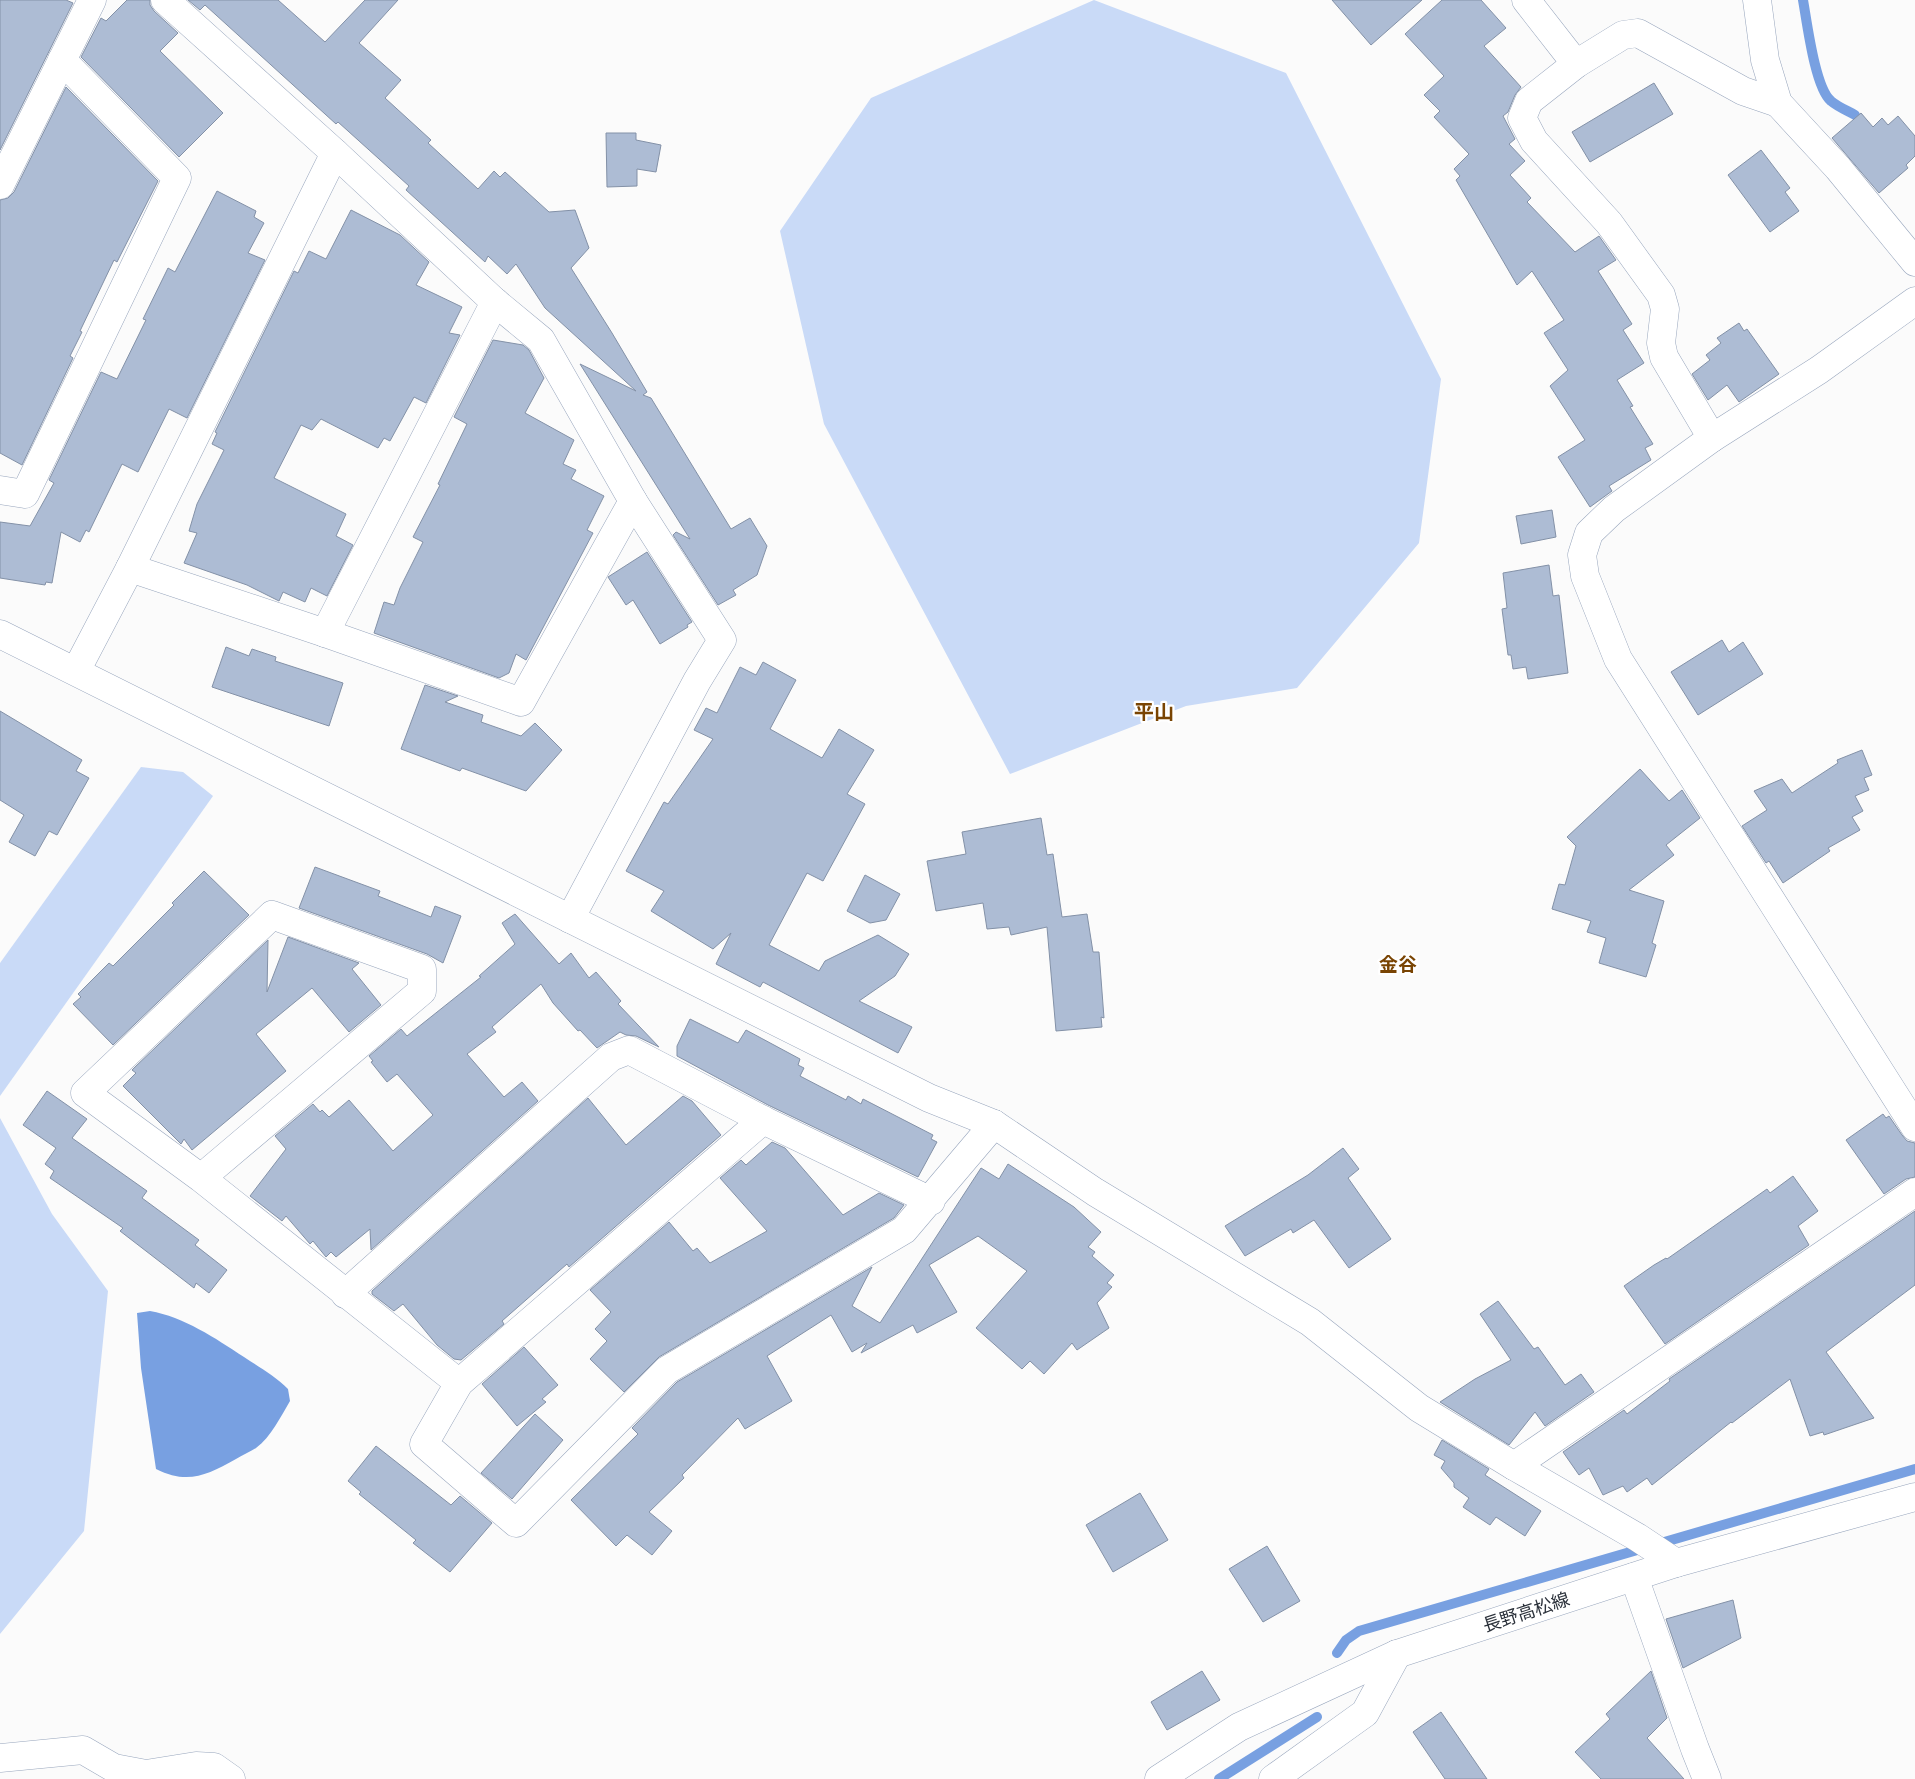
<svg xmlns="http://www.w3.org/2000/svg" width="1915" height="1779" font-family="Lora,'Noto Sans JP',serif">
  <rect width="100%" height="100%" fill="#fbfbfb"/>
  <g fill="#c9daf7">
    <polygon points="1094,0 1286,73 1441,379 1419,543 1297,688 1186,706 1010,774 824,424 780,231 871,98"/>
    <polygon points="141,767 183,772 213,796 0,1096 0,963"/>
    <polygon points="0,1118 52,1214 108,1291 84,1531 0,1634"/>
  </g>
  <path fill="#78a0e1" d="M150 1311C184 1317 215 1338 244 1357 259 1367 275 1376 288 1389L290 1401C281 1416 271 1437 256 1448 250 1452 242 1455 236 1459 207 1475 188 1485 156 1469L141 1368 137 1313Z"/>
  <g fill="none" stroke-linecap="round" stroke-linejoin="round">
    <g stroke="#78a0e1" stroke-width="10">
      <path d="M1803 0C1807 22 1815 88 1831 101 1838 107 1848 111 1855 115"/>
      <polyline points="1337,1653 1346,1640 1359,1631 1915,1469"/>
      <polyline points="1219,1779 1317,1717"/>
    </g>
  </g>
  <g fill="#adbcd4" stroke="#8391a7">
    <polygon points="0,0 66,0 73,3 0,150"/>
    <polygon points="127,0 150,0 150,5 154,11 178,33 160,51 223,113 179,157 81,57 101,18 106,21"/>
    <polygon points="188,0 278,0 325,42 365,0 398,0 359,43 401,80 385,98 431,140 428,143 478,189 494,171 500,177 505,172 549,212 575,210 589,248 571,268 612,333 647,392 643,395 651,398 731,529 750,518 767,546 757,575 733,590 736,595 718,605 673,535 676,532 690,539 580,364 636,391 545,308 516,264 507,274 488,256 485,262 406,190 409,186 338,122 336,124 205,5 200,10"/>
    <polygon points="1332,0 1422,0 1371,45"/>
    <polygon points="1442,0 1481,0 1506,28 1484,46 1521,87 1515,95 1508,112 1503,116 1515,139 1509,144 1525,161 1510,175 1531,198 1527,202 1575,252 1599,236 1616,260 1598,271 1632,324 1623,330 1644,363 1617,380 1633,406 1630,407 1653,444 1645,448 1651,460 1609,486 1612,491 1590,507 1558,457 1585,440 1550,386 1568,370 1544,333 1564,320 1532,271 1517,285 1456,180 1460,176 1454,169 1469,154 1434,117 1440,111 1424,95 1444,76 1405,34"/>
    <polygon points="1654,83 1673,114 1590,162 1572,132"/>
    <polygon points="66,87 158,181 117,262 114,260 80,331 82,332 70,356 73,358 22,465 0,453 0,200 8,198 14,192"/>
    <polygon points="1861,113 1873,127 1882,118 1888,125 1898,116 1915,136 1915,156 1906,165 1908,168 1879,193 1832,138"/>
    <polygon points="606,133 636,133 636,140 661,145 656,172 637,169 637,186 607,187"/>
    <polygon points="1761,150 1790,188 1785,192 1799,211 1770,232 1728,175"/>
    <polygon points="217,191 256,211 254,217 264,223 248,253 265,260 187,418 169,409 138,472 122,464 89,532 86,530 80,542 61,532 52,583 46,582 45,585 0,578 0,522 30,526 54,483 49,480 101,372 117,379 146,320 143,319 168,268 175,272"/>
    <polygon points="351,210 400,235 429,262 416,285 462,307 449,333 460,335 426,403 414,397 390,441 384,438 378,448 321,419 312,430 301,425 274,478 346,514 336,536 353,545 327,596 311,588 305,602 283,592 279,601 247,585 184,563 197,533 189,531 197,504 224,450 212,444 217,433 215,432 294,271 298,273 309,251 326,259"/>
    <polygon points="1739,323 1744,331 1747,329 1779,374 1739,402 1727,385 1708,400 1692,374 1710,360 1706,355 1721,343 1717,338"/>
    <polygon points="493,340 523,345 529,350 544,378 525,413 574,440 563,464 576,470 571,479 604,496 587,530 593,533 526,660 516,654 509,673 499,678 374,633 384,602 394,605 400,588 423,542 413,537 440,485 438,484 467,424 454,417"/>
    <polygon points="1552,510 1556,537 1521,544 1516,516"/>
    <polygon points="647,552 692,622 687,625 688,627 660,644 633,600 626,605 608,577"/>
    <polygon points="1549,565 1553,596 1559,595 1568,673 1528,679 1526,667 1513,669 1511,655 1508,655 1502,609 1507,608 1503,573"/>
    <polygon points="1722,640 1729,652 1743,642 1763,674 1698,715 1671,672"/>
    <polygon points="226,647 249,656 252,649 276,657 275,661 343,683 329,726 212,687"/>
    <polygon points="763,662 796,680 770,729 822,758 839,729 874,750 847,794 865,804 823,881 807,873 769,945 819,971 825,961 878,935 909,954 895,976 859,1001 912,1027 898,1053 763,982 760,987 716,964 731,933 713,949 651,911 664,891 626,871 664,802 668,804 713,739 694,730 706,708 717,713 740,667 756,675"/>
    <polygon points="425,685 458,696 445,702 483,715 481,722 521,736 535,723 562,750 526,791 462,768 460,771 401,749"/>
    <polygon points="0,711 82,760 76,771 89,778 57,835 49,831 35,856 9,842 24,815 0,800"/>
    <polygon points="1862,750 1872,775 1864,778 1869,790 1855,796 1863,811 1852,817 1860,830 1828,848 1830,851 1783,883 1769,861 1766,863 1742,826 1767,810 1754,791 1782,779 1792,793 1838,763 1837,760"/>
    <polygon points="1640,769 1669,801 1682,790 1700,818 1666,845 1674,855 1629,890 1664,901 1652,943 1656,945 1646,977 1599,963 1606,938 1587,932 1591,921 1552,909 1559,884 1565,885 1576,846 1567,837"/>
    <polygon points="1041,818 1047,855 1053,854 1062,917 1087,914 1093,952 1099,952 1104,1018 1101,1017 1102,1027 1056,1031 1047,927 1011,935 1009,927 987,929 983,903 936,911 927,861 966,854 962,832"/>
    <polygon points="315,867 380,891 378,896 431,917 435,906 461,916 443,963 427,954 299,908"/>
    <polygon points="204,871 249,915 113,1045 73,1004 81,997 78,994 109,963 113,966 174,905 172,903"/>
    <polygon points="865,875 900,894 886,920 870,923 847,911"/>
    <polygon points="515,914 559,964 571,953 589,978 596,972 621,1001 618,1004 659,1047 636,1036 626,1035 620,1032 597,1048 580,1030 578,1031 553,1003 541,984 492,1027 496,1032 467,1054 504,1097 522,1082 538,1101 371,1250 370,1229 336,1257 331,1252 326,1257 313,1241 310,1244 286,1216 282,1221 250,1196 286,1149 275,1136 313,1104 320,1112 322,1110 329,1117 349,1100 393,1151 433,1115 397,1074 387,1082 371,1062 373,1061 369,1056 401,1029 407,1036 481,977 479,976 515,944 502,923"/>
    <polygon points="288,937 359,963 352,969 381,1005 349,1032 312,988 256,1034 286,1071 192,1150 184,1139 181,1144 123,1086 136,1073 132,1070 135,1067 268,940 267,992"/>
    <polygon points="690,1019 738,1043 746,1030 800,1059 798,1065 804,1068 800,1076 846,1100 848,1096 861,1104 863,1099 933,1135 931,1139 937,1142 918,1177 768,1105 677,1056 677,1046"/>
    <polygon points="47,1091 87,1119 72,1138 147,1191 142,1198 199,1240 195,1245 227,1270 209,1293 196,1283 194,1288 120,1231 123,1228 50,1178 54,1171 45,1164 56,1148 23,1125"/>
    <polygon points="683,1096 692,1101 721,1135 569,1267 567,1264 502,1321 504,1324 461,1360 454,1359 437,1345 403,1304 394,1311 372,1294 372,1291 588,1098 626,1145"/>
    <polygon points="1883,1114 1886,1118 1889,1116 1902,1135 1907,1141 1915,1143 1915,1177 1906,1179 1884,1194 1846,1140"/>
    <polygon points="772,1142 785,1148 843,1215 879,1193 904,1205 894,1218 659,1357 624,1392 590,1359 607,1341 595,1329 611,1312 590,1290 669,1222 693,1251 697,1248 710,1263 767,1231 720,1178 741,1160 746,1165"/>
    <polygon points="1343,1148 1359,1169 1348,1178 1391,1239 1349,1268 1314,1220 1293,1233 1291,1229 1245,1256 1225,1226 1308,1175"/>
    <polygon points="1008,1164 1074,1207 1101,1232 1088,1247 1095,1252 1092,1256 1114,1275 1107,1283 1112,1287 1097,1303 1109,1328 1077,1350 1072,1343 1044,1374 1030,1361 1022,1369 976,1328 1027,1271 978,1236 929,1265 957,1312 917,1333 913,1325 861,1353 867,1343 852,1352 831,1315 767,1356 792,1401 745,1429 738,1418 682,1475 684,1478 649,1512 672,1531 652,1555 627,1535 616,1546 571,1500 638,1434 632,1428 677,1382 872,1267 852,1306 880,1323 981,1168 999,1179"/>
    <polygon points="1793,1176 1818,1211 1798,1226 1809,1245 1665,1344 1624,1286 1654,1265 1666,1258 1667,1259 1767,1189 1770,1193"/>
    <polygon points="1915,1211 1915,1285 1826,1352 1874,1418 1824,1435 1823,1432 1810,1436 1790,1379 1732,1423 1731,1422 1652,1485 1647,1478 1627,1492 1623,1486 1603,1495 1589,1468 1579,1475 1563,1452 1624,1410 1627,1414 1670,1381 1669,1379"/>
    <polygon points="1498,1301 1534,1349 1538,1347 1565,1385 1581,1374 1594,1392 1545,1426 1535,1412 1509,1445 1440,1402 1475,1379 1511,1360 1480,1314"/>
    <polygon points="524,1347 558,1385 542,1399 546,1402 517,1426 482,1384"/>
    <polygon points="535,1414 563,1440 512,1499 481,1473"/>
    <polygon points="1442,1440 1489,1469 1485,1475 1541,1511 1525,1536 1496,1517 1490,1525 1463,1507 1469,1498 1454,1487 1454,1483 1441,1468 1445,1461 1434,1455"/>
    <polygon points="376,1446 451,1505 460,1496 492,1523 450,1572 413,1543 416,1540 359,1494 361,1492 348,1481"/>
    <polygon points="1140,1493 1168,1540 1113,1572 1086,1525"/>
    <polygon points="1267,1546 1300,1601 1263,1622 1229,1569"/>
    <polygon points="1733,1600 1741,1638 1683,1668 1666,1619"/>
    <polygon points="1202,1671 1220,1700 1167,1730 1151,1702"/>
    <polygon points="1651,1671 1667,1718 1647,1738 1684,1779 1601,1779 1575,1752 1610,1719 1606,1714"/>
    <polygon points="1441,1712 1487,1779 1445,1779 1413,1732"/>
  </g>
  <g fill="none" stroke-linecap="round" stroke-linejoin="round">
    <defs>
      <g id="street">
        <polyline points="165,0 335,153 495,302 541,340 633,501 722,640 697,681 570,919"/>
        <polyline points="1526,0 1576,64"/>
        <polyline points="1757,0 1765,60 1778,103 1838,168 1915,262"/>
        <polyline points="1778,103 1743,91 1638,33 1623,35 1576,64 1529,101 1522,118 1534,141 1609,223 1661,295 1665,309 1661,343 1664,357 1712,438 1614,509 1589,533 1582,555 1585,576 1618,659 1915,1127"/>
        <polyline points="0,185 92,0"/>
        <polyline points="1712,438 1819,370 1915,301"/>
        <polyline points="0,490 25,494 177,178 62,60"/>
        <polyline points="130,568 325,633 521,702 633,501"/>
        <polyline points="325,633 495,302"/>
        <polyline points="0,634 929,1098 994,1124 1095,1192 1310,1322 1419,1408 1514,1466 1637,1537 1676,1563"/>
        <polyline points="76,671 130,568 335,153"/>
        <polyline points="201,1178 422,991 422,969 272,915 85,1093 201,1178 459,1383"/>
        <polyline points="931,1201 763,1120 459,1383 424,1444 516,1523 667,1370 904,1230 994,1124"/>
        <polyline points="345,1294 611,1057 629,1050 763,1120"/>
        <polyline points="1514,1466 1915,1192"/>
        <polyline points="1634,1577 1695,1749 1707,1779"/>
        <polyline points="0,1758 83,1750 114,1768 146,1774 196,1766 214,1767 231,1779"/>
        <polyline points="1273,1779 1365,1713 1397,1654"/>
      </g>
      <polyline id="secondary" points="1159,1779 1239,1727 1397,1654 1676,1563 1915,1497"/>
    </defs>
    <use href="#street" stroke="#98a6bd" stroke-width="29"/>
    <use href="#secondary" stroke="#98a6bd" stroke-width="29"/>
    <use href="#street" stroke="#fff" stroke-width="28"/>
    <use href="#secondary" stroke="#fff" stroke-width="28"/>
  </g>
  <g text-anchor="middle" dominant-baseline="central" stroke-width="4.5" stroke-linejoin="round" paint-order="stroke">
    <g font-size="18" fill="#2c323b" stroke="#fff">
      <text transform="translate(1526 1612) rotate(-18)">長野高松線</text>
    </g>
    <g font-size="19" font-weight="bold" fill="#794403" stroke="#fff">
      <text x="1398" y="964">金谷</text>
    </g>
    <g font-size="20" font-weight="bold" fill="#794403" stroke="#fff">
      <text x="1154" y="711">平山</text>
    </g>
  </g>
</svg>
